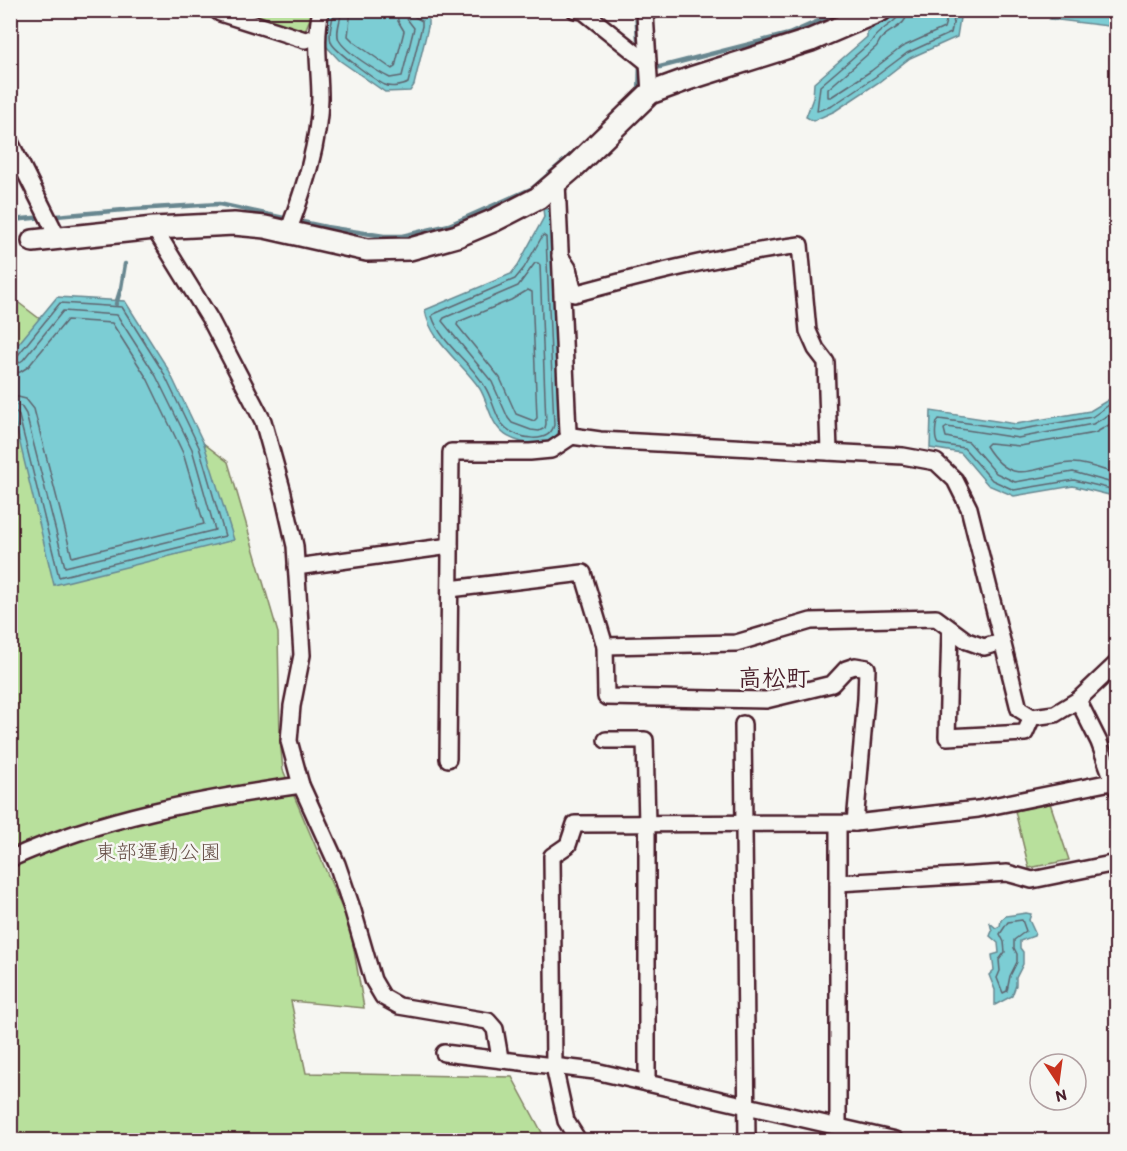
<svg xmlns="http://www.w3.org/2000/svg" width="1127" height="1151" font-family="Itim,'Klee One',sans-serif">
  <rect width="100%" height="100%" fill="#f6f6f2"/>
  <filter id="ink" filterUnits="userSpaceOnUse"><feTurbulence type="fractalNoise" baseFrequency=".0167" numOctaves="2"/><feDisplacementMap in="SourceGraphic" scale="12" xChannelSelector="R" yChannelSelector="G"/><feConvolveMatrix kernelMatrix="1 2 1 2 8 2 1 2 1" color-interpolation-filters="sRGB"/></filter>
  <g filter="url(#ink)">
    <g fill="#b8e09c" stroke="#818064" stroke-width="1.5">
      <polygon points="224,11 313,11 303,36"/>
      <polygon points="11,297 228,462 278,633 280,739 283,770 350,927 364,1008 291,1001 306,1073 512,1077 546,1140 11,1140"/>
      <polygon points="1050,803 1069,860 1029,868 1015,811"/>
    </g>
    <g fill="#7ccdd4" stroke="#688790" stroke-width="1.5">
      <polygon points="1061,10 1116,11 1116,27 1050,19"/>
      <polygon points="329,11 401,11 428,15 428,27 414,85 410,91 385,92 339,60 326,46 324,32"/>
      <polygon points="898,11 959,11 960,18 957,37 910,58 879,82 835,111 813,121 806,117 813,98 814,83 867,37 867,32"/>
      <path d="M543 209H551L560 426C559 429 559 432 557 435 548 451 514 443 503 433 490 422 488 402 480 389 463 363 430 342 425 310L511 274 518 265 544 217Z"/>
      <polygon points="57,297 125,301 168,369 204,444 234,540 54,585 11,406 10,354"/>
      <polygon points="1116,389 1116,508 1109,495 1073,486 1014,496 988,485 961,453 930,448 931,411 1016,424 1090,411 1110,399"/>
      <polygon points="1026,913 1031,914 1029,920 1035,933 1034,936 1020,941 1020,948 1023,952 1023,964 1016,978 1016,985 1012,996 995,1005 995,990 989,975 994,970 992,955 999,953 998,943 990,936 992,931 990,923 996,928 1000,926 1001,920 1006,916"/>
    </g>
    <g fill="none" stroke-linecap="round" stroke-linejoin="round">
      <g stroke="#5e656f" stroke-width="1.5">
        <path d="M334 10C333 21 327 34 332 44 337 52 376 81 385 85 391 88 403 86 408 83L422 26V21L415 17 413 10"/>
        <path d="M342 10C341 19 335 32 339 40 345 52 378 72 390 78L402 76 414 28 407 19 406 10"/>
        <polyline points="351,10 348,36 355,43 392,69 395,67 404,31 398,21 397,10"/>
        <path d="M901 10C899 23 878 28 871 42L820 86 817 111 832 106 875 77 907 53 951 33 954 19 953 10"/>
        <path d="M908 10C907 27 891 28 881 39 879 41 878 45 876 47L828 89V97H831L871 71 902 47 944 28 947 18 946 10"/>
        <path d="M543 235 546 237 554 425C549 445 518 439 506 428 495 419 493 399 485 387 471 362 441 344 432 316L434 314 515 279 524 268Z"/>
        <polygon points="535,263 538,263 540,265 546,424 545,428 539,431 531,430 512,423 508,418 492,382 442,321 444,318 518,286"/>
        <polygon points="528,290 532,292 537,418 534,421 516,414 500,378 457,325 458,322 511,300"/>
        <polyline points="10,357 18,355 60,303 122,307 163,372 199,447 225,536 59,577 19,416 16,412 10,411"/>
        <polyline points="10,365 17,364 23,360 63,311 117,315 156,376 192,449 215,530 65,567 26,414 21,406 10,404"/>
        <polyline points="10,374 20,372 28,367 67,320 112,323 148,380 183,453 204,524 72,557 34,409 26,399 10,395"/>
        <path d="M1116 400 1092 417 1017 430 939 419C935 423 934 439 938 444L964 448 992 480 1014 490 1074 480 1111 489 1116 496"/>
        <polyline points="1116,411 1093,424 1018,438 947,427 944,429 946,437 969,442 996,473 1015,482 1073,472 1116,484"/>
        <path d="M1116 421 1095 433 1020 446 989 443 986 446C1013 489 1032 466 1071 463 1085 462 1103 470 1116 474"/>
        <polygon points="1022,920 1026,931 1014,940 1014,948 1017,954 1017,962 1010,976 1007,991 1003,993 997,978 1000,971 999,960 1005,952 1004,942 1000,934 1008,922"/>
      </g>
      <g stroke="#688790" stroke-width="4.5">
        <polyline points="636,10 638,39"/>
        <polyline points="652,69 789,34 843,10"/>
        <polyline points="639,93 640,64"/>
        <polyline points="11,220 135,209 219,204 326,227 384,236 402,236 449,225 533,188 580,147"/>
        <polyline points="116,304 121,288 125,264"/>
      </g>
      <defs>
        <g id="street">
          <polyline points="216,10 220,13 305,40 317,37"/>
          <polyline points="575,10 583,11 648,63"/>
          <polyline points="650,93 645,14 652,10"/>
          <polyline points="10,142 58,238"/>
          <polyline points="557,182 568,432 572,436"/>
          <polyline points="154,228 210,319 263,421 282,489 295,546 302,655 292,706 289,741 301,785 337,864 353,911 373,980 383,997 399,1006 488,1021 495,1029 500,1058"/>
          <path d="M288 232C304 189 319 144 320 98 320 68 314 41 321 10"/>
          <path d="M560 256 568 268 574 294C648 274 723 255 800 245L808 331 816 349 826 362 829 452"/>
          <polyline points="296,567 450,546"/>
          <polyline points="450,589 583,573 605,646 736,643 811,621 936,618 967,641 984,647 1002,642"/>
          <polyline points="950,629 947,737 1025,733 1032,717"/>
          <polyline points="605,646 606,697 766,700 832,684 846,669 855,666 867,668 866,699 855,823"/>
          <polyline points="1116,664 1078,700 1099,742 1116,788"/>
          <polyline points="743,724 747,1140"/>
          <polyline points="606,740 645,740 647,824 647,1083"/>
          <polyline points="448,759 451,452 530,452 551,450 572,436 600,440 903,456 936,462 955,480 969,508 1019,709 1032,717 1055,714 1078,700"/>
          <path d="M10 859C102 817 202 799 301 785"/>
          <polyline points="838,883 1007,873 1032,880 1116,863"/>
          <polyline points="444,1053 595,1071 895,1140"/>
          <polyline points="838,1127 838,824"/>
          <polyline points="578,1140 566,1121 554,1066 552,856 568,845 575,824 855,823 978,809 1116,781"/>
        </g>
        <polyline id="secondary" points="33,241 154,228 234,224 265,227 367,250 410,249 457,236 495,220 538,198 573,168 650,93 691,78 811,40 881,10"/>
      </defs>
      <use href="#street" stroke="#4a1f2b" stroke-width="20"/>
      <use href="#secondary" stroke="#4a1f2b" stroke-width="26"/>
      <use href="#street" stroke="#f6f6f2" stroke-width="15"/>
      <use href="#secondary" stroke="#f6f6f2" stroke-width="21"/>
    </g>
  </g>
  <g text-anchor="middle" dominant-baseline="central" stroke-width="5" stroke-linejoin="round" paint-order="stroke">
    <g font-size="21" fill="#664f47" stroke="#f6f6f2">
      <text x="158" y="851">東部運動公園</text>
    </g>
    <g font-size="24" font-weight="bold" fill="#4a1f2b" stroke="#f6f6f2">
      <text x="774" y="677">高松町</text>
    </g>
  </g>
  <rect width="1127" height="1151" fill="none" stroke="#f6f6f2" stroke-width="36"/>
  <rect x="18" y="18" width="1091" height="1115" fill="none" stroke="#4a1f2b" stroke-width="2" filter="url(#ink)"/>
  <g transform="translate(1058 1082) rotate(167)"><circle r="28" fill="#f6f6f2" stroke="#b1a0a2" stroke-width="1.5"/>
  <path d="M0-4.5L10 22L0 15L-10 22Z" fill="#c8321e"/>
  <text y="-9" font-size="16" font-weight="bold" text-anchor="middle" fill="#4a1f2b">N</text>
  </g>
</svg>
